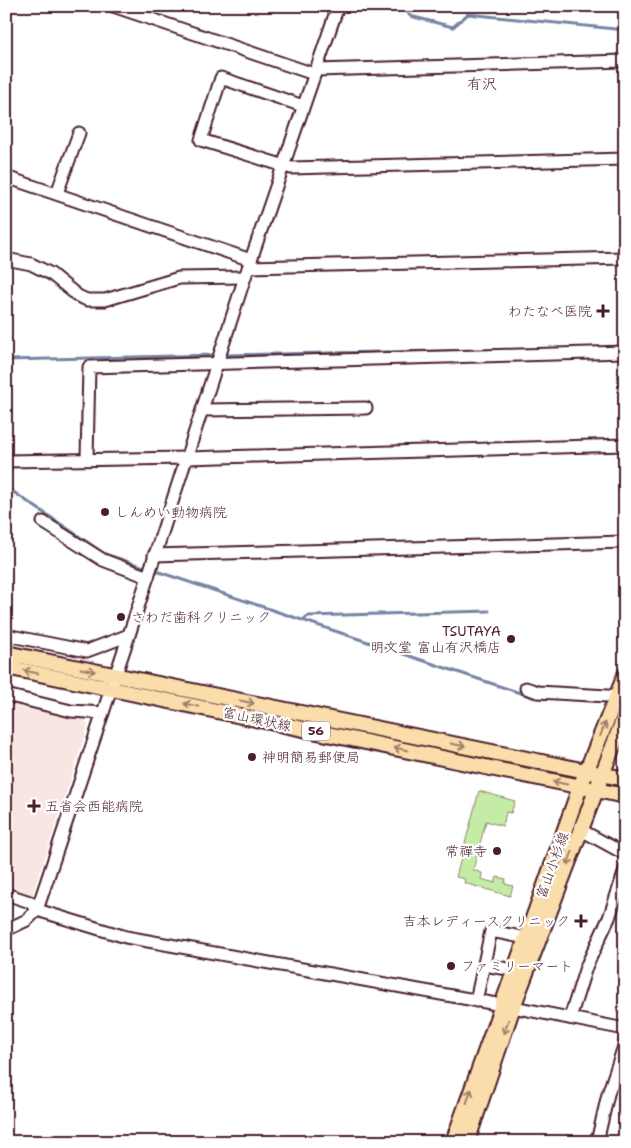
<svg xmlns="http://www.w3.org/2000/svg" width="631" height="1148" font-family="'Shantell Sans','Klee One',sans-serif">
  <rect width="100%" height="100%" fill="#fff"/>
  <filter id="ink" filterUnits="userSpaceOnUse"><feTurbulence type="fractalNoise" baseFrequency=".02" numOctaves="2"/><feDisplacementMap in="SourceGraphic" scale="10" xChannelSelector="R" yChannelSelector="G"/><feConvolveMatrix kernelMatrix="1 2 1 2 8 2 1 2 1" color-interpolation-filters="sRGB"/></filter>
  <g filter="url(#ink)">
    <polygon fill="#f7e6e1" points="6,701 84,718 88,726 32,896 6,887"/>
    <polygon fill="#c5eca7" stroke="#888669" points="479,791 515,801 511,813 506,812 503,826 486,821 473,870 482,873 481,879 495,883 497,877 506,879 505,884 513,886 510,896 464,883 465,879 456,877"/>
    <g fill="none" stroke-linecap="round" stroke-linejoin="round">
      <g stroke="#7684a2" stroke-width="3">
        <polyline points="397,6 405,9 410,16 453,27 468,14 625,30"/>
        <polyline points="223,355 549,349"/>
        <polyline points="6,360 217,355"/>
        <polyline points="6,487 105,554 147,568"/>
        <polyline points="153,570 535,698 546,698"/>
        <polyline points="303,620 308,616 489,611"/>
      </g>
      <defs>
        <g id="minor">
          <polyline points="113,6 314,74"/>
          <polyline points="316,70 625,61"/>
          <polyline points="303,106 221,78 201,140 291,168 625,159"/>
          <polyline points="6,177 251,260"/>
          <polyline points="57,193 79,133"/>
          <polyline points="6,259 31,264 51,274 78,296 87,300 105,300 179,278 245,277"/>
          <polyline points="249,267 625,258"/>
          <polyline points="203,410 366,408"/>
          <polyline points="87,459 89,367 625,352"/>
          <polyline points="6,461 187,458 625,445"/>
          <polyline points="43,522 103,560 148,577"/>
          <polyline points="154,555 625,542"/>
          <polyline points="6,635 87,651 129,635"/>
          <polyline points="526,688 538,692 625,697"/>
          <polyline points="6,695 71,711 103,713"/>
          <polyline points="581,830 625,854"/>
          <polyline points="6,894 30,902 37,910"/>
          <polyline points="37,910 129,635 245,277 338,6"/>
          <polyline points="6,930 27,920 37,910 126,937 513,1007 625,1029"/>
          <polyline points="484,965 514,970"/>
          <polyline points="476,1001 491,931 526,938"/>
          <polyline points="570,1018 586,967 609,918 625,870"/>
          <polyline points="597,1142 608,1094 625,1043"/>
        </g>
        <g id="major">
          <polyline points="6,653 625,779"/>
          <polyline points="6,667 625,796"/>
          <polyline points="453,1142 580,787 625,675"/>
          <polyline points="467,1142 513,1007 625,715"/>
        </g>
      </defs>
      <use href="#minor" stroke="#4a1f2b" stroke-width="15"/>
      <use href="#major" stroke="#4a1f2b" stroke-width="18"/>
      <use href="#minor" stroke="#fff" stroke-width="11"/>
      <use href="#major" stroke="#faddab" stroke-width="14"/>
    </g>
    <defs><path id="oneway-shaft" d="M-6 0H5M1.5-3L5.5 0L1.5 3" fill="none" stroke-width="1.6" stroke-linecap="round" stroke-linejoin="round" transform="scale(1.25)"/></defs>
    <g stroke="#a27e6b">
      <use href="#oneway-shaft" transform="translate(88 670) rotate(12)"/>
      <use href="#oneway-shaft" transform="translate(31 672) rotate(-169)"/>
      <use href="#oneway-shaft" transform="translate(247 702) rotate(11)"/>
      <use href="#oneway-shaft" transform="translate(191 705) rotate(-168)"/>
      <use href="#oneway-shaft" transform="translate(603 729) rotate(-68)"/>
      <use href="#oneway-shaft" transform="translate(458 745) rotate(11)"/>
      <use href="#oneway-shaft" transform="translate(401 749) rotate(-168)"/>
      <use href="#oneway-shaft" transform="translate(560 783) rotate(-168)"/>
      <use href="#oneway-shaft" transform="translate(570 858) rotate(111)"/>
      <use href="#oneway-shaft" transform="translate(506 1027) rotate(109)"/>
      <use href="#oneway-shaft" transform="translate(469 1096) rotate(-71)"/>
    </g>
  </g>
  <g fill="#4a1f2b" stroke="#fff" stroke-width="2">
    <path d="M600.5 303.5h5v5h5v5h-5v5h-5v-5h-5v-5h5z"/>
    <circle cx="105" cy="512" r="5"/>
    <circle cx="121" cy="617" r="5"/>
    <circle cx="511" cy="639" r="5"/>
    <circle cx="252" cy="757" r="5"/>
    <path d="M31.5 798.5h5v5h5v5h-5v5h-5v-5h-5v-5h5z"/>
    <circle cx="497" cy="851" r="5"/>
    <path d="M578.5 913.5h5v5h5v5h-5v5h-5v-5h-5v-5h5z"/>
    <circle cx="451" cy="966" r="5"/>
  </g>
  <g text-anchor="middle" dominant-baseline="central" stroke-width="4.5" stroke-linejoin="round" paint-order="stroke">
    <rect fill="#fff" stroke="#80626b" stroke-width="1" x="302" y="721.5" width="28" height="19" rx="4"/>
    <g font-size="12" font-weight="bold" fill="#4a1f2b">
      <text x="316" y="731">56</text>
    </g>
    <g font-size="14" fill="#4a1f2b" stroke="#fff" text-anchor="start">
      <text x="592" y="311" text-anchor="end">わたなべ医院</text>
      <text x="115" y="512">しんめい動物病院</text>
      <text x="131" y="617">さわだ歯科クリニック</text>
      <text x="501" y="631" text-anchor="end">TSUTAYA<tspan x="501" dy="16">明文堂 富山有沢橋店</tspan></text>
      <text x="262" y="757">神明簡易郵便局</text>
      <text x="45" y="806">五省会西能病院</text>
      <text x="487" y="851" text-anchor="end">常禪寺</text>
      <text x="570" y="921" text-anchor="end">吉本レディースクリニック</text>
      <text x="461" y="966">ファミリーマート</text>
    </g>
    <g font-size="14" fill="#4a1f2b" stroke="#fff">
      <text transform="translate(257 719) rotate(12)">富山環状線</text>
      <text transform="translate(552 865) rotate(-70)">富山小杉線</text>
    </g>
    <g font-size="15" fill="#4a1f2b" stroke="#fff">
      <text x="482" y="84">有沢</text>
    </g>
  </g>
  <rect width="631" height="1148" fill="none" stroke="#fff" stroke-width="25"/>
  <rect x="12" y="12" width="606" height="1123" fill="none" stroke="#4a1f2b" stroke-width="2" filter="url(#ink)"/>
</svg>
